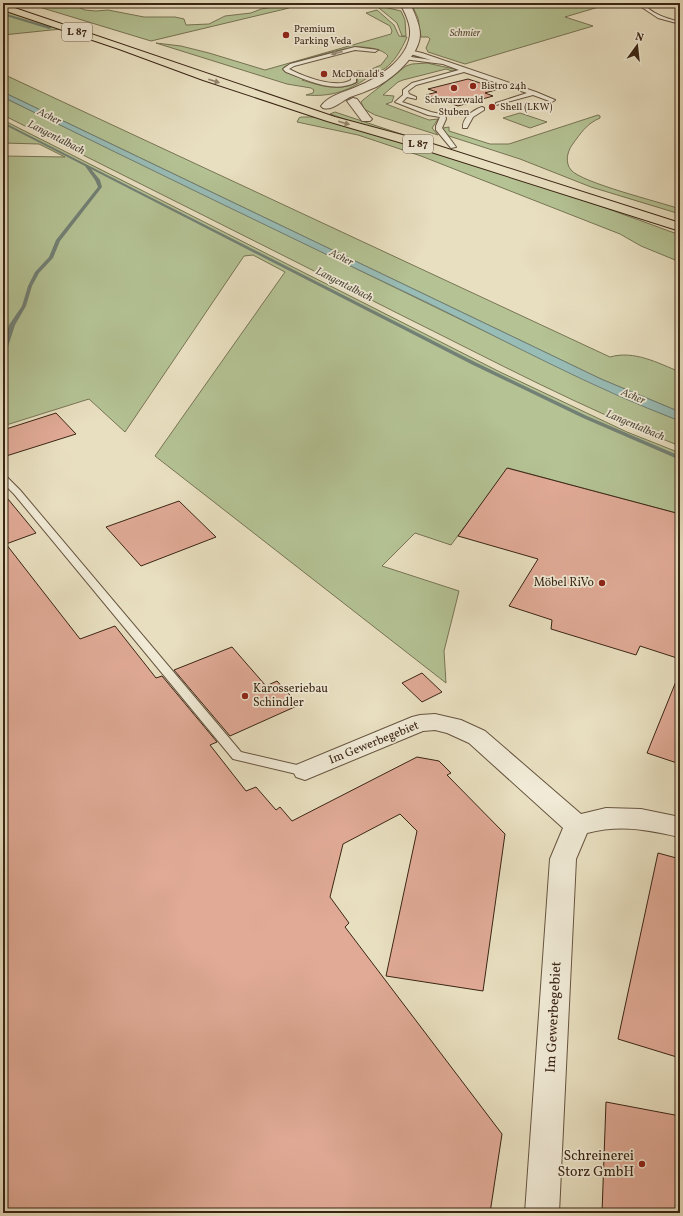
<svg xmlns="http://www.w3.org/2000/svg" width="683" height="1216" font-family="Vollkorn,serif">
  <rect width="100%" height="100%" fill="#e8dfc0"/>
  <filter id="stains"><feTurbulence type="fractalNoise" baseFrequency=".005" numOctaves="4"/><feColorMatrix values="0 0 0 0 .2 0 0 0 0 .09 0 0 0 0 .02 0 0 0 .5 -.17"/></filter>
  <radialGradient id="worn" r=".72"><stop offset=".6" stop-color="#630" stop-opacity="0"/><stop offset="1" stop-color="#630" stop-opacity=".3"/></radialGradient>
  <g fill="#b4c294" stroke="#777454">
    <polygon points="26,3 69,3 85,10 96,11 108,10 144,17 175,17 184,19 186,25 209,24 225,16 251,13 261,9 279,6 305,3 285,9 151,41"/>
    <polygon points="411,3 612,3 565,17 593,26 465,64 428,52 426,48 430,39 428,37 421,37 418,18"/>
    <polygon points="384,7 401,11 405,20 406,36 402,36 397,23 379,8"/>
    <polygon points="3,10 61,29 3,35"/>
    <path d="M377 10 394 25 399 36 407 37C400 53 386 78 365 72L381 65 388 56C383 49 368 47 359 47 347 47 295 61 284 67V71L306 78 302 80C321 86 339 92 358 82L357 78H367C347 92 329 97 306 95L313 93 314 90 311 88 287 84 156 43 181 46 209 53 265 70 391 34 392 31 390 26 366 13Z"/>
    <polygon points="427,63 458,70 452,71 446,69 403,80 398,82 383,95 394,96 392,102 386,104 429,120 438,119 432,128 438,135 375,115 364,109 361,102 363,100 406,66 412,64"/>
    <path d="M3 74 610 357C634 350 658 363 680 372V412L601 379 3 92Z"/>
    <path d="M3 97 581 378 655 411 680 421V446C583 409 492 360 399 314 267 247 135 181 3 115Z"/>
    <polygon points="335,112 419,140 350,121 330,114"/>
    <polygon points="520,113 547,122 530,128 503,118"/>
    <path d="M598 115 600 116V118C586 124 581 133 572 145 567 152 565 163 571 170 582 183 660 202 680 209V214L591 187 520 159 449 136 443 132V128L449 127V131L490 144H509Z"/>
    <polygon points="301,117 314,117 410,145 526,181 603,207 680,235 680,262 641,246 620,234 421,156 358,135 297,122 299,118"/>
    <polygon points="3,120 500,372 627,432 680,453 680,514 508,468 451,545 415,533 382,566 459,591 444,651 446,683 155,456 285,272 253,255 244,256 125,432 89,399 3,426 3,156 65,157 39,144 3,143"/>
  </g>
  <path fill="#98bcb6" stroke="#728075" d="M3 92 601 379 680 412V421C592 388 508 342 424 301 283 234 143 166 3 97Z"/>
  <g fill="none" stroke-linecap="round" stroke-linejoin="round">
    <g fill="#728075" fill-rule="evenodd">
      <polygon points="3,13 51,27 52,28 49,29 3,15"/>
      <polygon points="3,122 475,362 587,416 680,456 680,460 583,418 471,364 91,169 100,180 102,187 60,241 53,258 39,273 32,286 26,306 15,325 6,353 3,355 3,345 9,325 22,306 28,286 35,272 49,257 56,240 98,187 95,180 85,166 3,124"/>
    </g>
  </g>
  <g fill="#e0aa96" stroke="#3a2514">
    <polygon points="468,79 499,89 485,93 493,96 458,106 426,95 437,92 428,89"/>
    <polygon points="56,413 76,434 3,457 3,430"/>
    <polygon points="507,468 680,514 680,659 640,646 636,655 551,629 552,620 509,606 538,559 458,536"/>
    <polygon points="3,493 36,533 6,544 80,639 115,626 156,678 162,676 217,742 210,745 246,791 256,787 276,810 280,807 292,821 417,757 439,761 451,773 447,775 505,834 483,991 386,976 417,831 400,814 343,844 330,897 349,923 345,927 502,1134 490,1213 3,1213"/>
    <polygon points="179,501 216,537 141,566 106,527"/>
    <polygon points="232,647 266,686 277,681 299,705 230,736 174,670"/>
    <polygon points="422,673 442,692 422,702 402,683"/>
    <polygon points="679,674 680,674 680,764 647,753"/>
    <polygon points="658,853 680,859 680,1058 618,1039"/>
    <polygon points="606,1102 680,1116 680,1213 602,1213"/>
  </g>
  <g fill="none" stroke-linecap="round" stroke-linejoin="round">
    <defs>
      <g id="service">
        <polygon points="365,3 375,5 407,4 374,7"/>
        <path d="M640 3H644C650 14 669 19 680 22V24L658 18 640 6Z"/>
        <path d="M355 47 378 50 375 52 355 50 294 66 289 69C304 77 336 89 351 80V76L358 71H362V73L356 77V82C334 94 307 80 286 72L283 69 290 64Z"/>
        <polygon points="409,50 422,53 536,92 555,100 552,102 533,95 496,105 496,103 527,93 464,72 416,85 408,91 409,94 416,97 416,99 407,97 402,102 431,112 440,114 440,109 444,109 446,119 442,128 456,147 451,148 436,130 436,126 440,117 428,115 395,102 403,95 403,90 412,83 459,70 443,64 403,59 402,58 405,56 431,60 407,53 407,51"/>
        <path d="M482 107 484 108V110L473 117 467 128H463C462 118 473 110 482 107Z"/>
        <polygon points="3,475 6,476 20,490 241,752 310,768 311,771 310,774 305,776 233,759 14,494 3,483"/>
      </g>
      <path id="minor" d="M435 714 461 720 485 731 581 814 606 808 641 809 680 817V837C646 830 622 824 587 833L576 859 559 1213H525L550 859 563 828 469 743 447 733 435 730 423 731 305 780 296 777 293 771 296 765 412 717 420 715Z"/>
      <g id="tertiary">
        <path d="M400 3H410C414 13 420 24 420 35 419 56 393 78 376 87 367 91 359 94 350 97 342 101 332 111 323 108L321 106C329 95 345 92 356 87 377 79 407 60 410 35 411 24 405 13 400 3Z"/>
        <polygon points="353,98 357,99 370,117 372,119 370,121 362,121 347,101"/>
      </g>
      <polygon id="primary" points="3,4 335,117 417,139 680,223 680,231 409,145 327,121 203,80 119,49 3,10"/>
    </defs>
    <use href="#service" stroke="#66543f" stroke-width="2"/>
    <use href="#minor" stroke="#66543f" stroke-width="2"/>
    <use href="#tertiary" stroke="#66543f" stroke-width="2"/>
    <use href="#primary" stroke="#3a2514" stroke-width="2"/>
    <use href="#service" fill="#f0ead6" fill-rule="evenodd"/>
    <use href="#minor" fill="#f0ead6" fill-rule="evenodd"/>
    <use href="#tertiary" fill="#f0ead6" fill-rule="evenodd"/>
    <use href="#primary" fill="#e8dfc0" fill-rule="evenodd"/>
  </g>
  <defs><path id="oneway-solid" d="M-6-.8H1V-3.2L6.5 0L1 3.2V.8H-6Z"/></defs>
  <use fill="#958875" href="#oneway-solid" transform="translate(337 53) rotate(165)"/>
  <g fill="#91826a">
    <use href="#oneway-solid" transform="translate(214 81) rotate(18)"/>
    <use href="#oneway-solid" transform="translate(344 123) rotate(16)"/>
  </g>
  <g fill="#8f2418" stroke="#f0ead6" stroke-width="1.5">
    <circle cx="286" cy="35" r="4"/>
    <circle cx="324" cy="74" r="4"/>
    <circle cx="473" cy="86" r="4"/>
    <circle cx="454" cy="88" r="4"/>
    <circle cx="492" cy="107" r="4"/>
    <circle cx="602" cy="583" r="4"/>
    <circle cx="245" cy="696" r="4"/>
    <circle cx="642" cy="1164" r="4"/>
  </g>
  <g text-anchor="middle" dominant-baseline="central" stroke-width="3.5" stroke-linejoin="round" paint-order="stroke">
    <g font-size="10" fill="#3a2514" stroke="#f0ead6" text-anchor="start">
      <text x="294" y="29">Premium<tspan x="294" dy="12">Parking Veda</tspan></text>
      <text x="332" y="74">McDonald's</text>
      <text x="481" y="86">Bistro 24h</text>
      <text x="454" y="100" text-anchor="middle">Schwarzwald<tspan x="454" dy="12">Stuben</tspan></text>
      <text x="500" y="107">Shell (LKW)</text>
    </g>
    <g font-size="10" font-style="italic" fill="#584c34" stroke="#f0ead6">
      <text x="465" y="33">Schmier</text>
    </g>
    <g fill="#f0ead6" stroke="#71604e" stroke-width="1">
      <rect x="62" y="23" width="30" height="18" rx="3"/>
      <rect x="403" y="135" width="30" height="18" rx="3"/>
    </g>
    <g font-size="11" font-weight="bold" fill="#3a2514">
      <text x="77" y="32">L 87</text>
      <text x="418" y="144">L 87</text>
    </g>
    <g font-size="11" font-style="italic" fill="#524b3c" stroke="#f0ead6">
      <text transform="translate(49 117) rotate(26)">Acher</text>
      <text transform="translate(56 138) rotate(27)">Langentalbach</text>
      <text transform="translate(341 258) rotate(26)">Acher</text>
      <text transform="translate(344 285) rotate(27)">Langentalbach</text>
      <text transform="translate(633 397) rotate(23)">Acher</text>
      <text transform="translate(635 426) rotate(23)">Langentalbach</text>
    </g>
    <g font-size="12" fill="#3a2514" stroke="#f0ead6" text-anchor="end">
      <text x="594" y="583">Möbel RiVo</text>
      <text x="253" y="689" text-anchor="start">Karosseriebau<tspan x="253" dy="14">Schindler</tspan></text>
    </g>
    <g font-size="12" fill="#3a2514" stroke="#f0ead6">
      <text transform="translate(374 743) rotate(-22)">Im Gewerbegebiet</text>
    </g>
    <g font-size="14" fill="#3a2514" stroke="#f0ead6">
      <text transform="translate(554 1017) rotate(-87)">Im Gewerbegebiet</text>
    </g>
    <g font-size="14" fill="#3a2514" stroke="#f0ead6" text-anchor="end">
      <text x="634" y="1156">Schreinerei<tspan x="634" dy="16">Storz GmbH</tspan></text>
    </g>
  </g>
  <rect width="683" height="1216" fill="none" stroke="#e8dfc0" stroke-width="16"/>
  <rect x="4" y="4" width="675" height="1208" fill="none" stroke="#3a2514" stroke-width="2"/>
  <rect x="8" y="8" width="667" height="1200" fill="none" stroke="#3a2514"/>
  <g transform="translate(637 46) rotate(15)" stroke="#f0ead6" stroke-width="3" paint-order="stroke">
  <path d="M0-3L7 15L0 10L-7 15Z" fill="#3a2514"/>
  <text y="-6" font-size="11" font-weight="bold" text-anchor="middle" fill="#3a2514">N</text>
  </g>
  <rect width="100%" height="100%" filter="url(#stains)"/>
  <rect width="100%" height="100%" fill="url(#worn)"/>
</svg>
